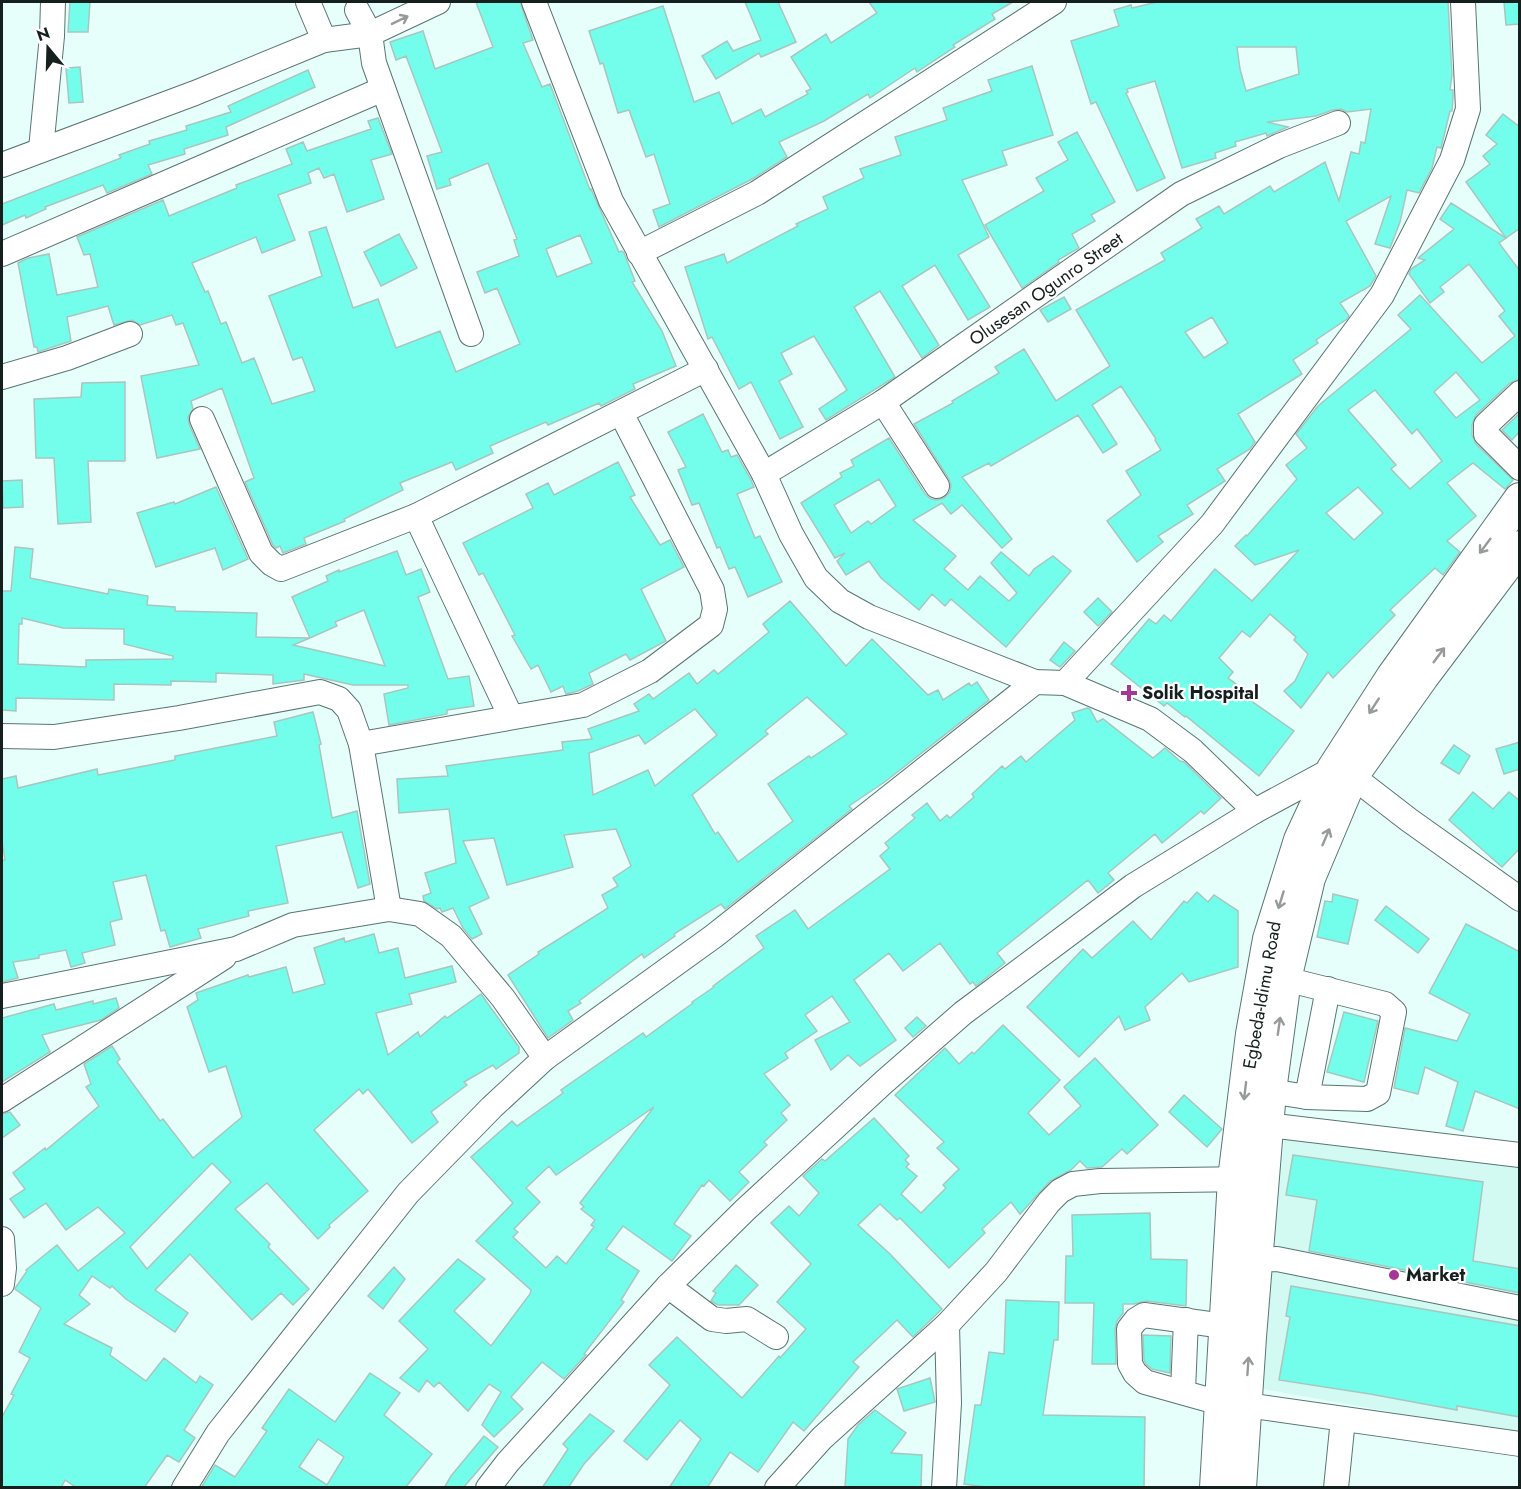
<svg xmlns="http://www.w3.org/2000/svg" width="1521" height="1489" font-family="Jost,sans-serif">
  <rect width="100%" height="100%" fill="#e6fffa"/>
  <polygon fill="#d2faf3" points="1285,1133 1519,1161 1519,1435 1257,1388"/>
  <g fill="#73feeb" stroke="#a8c6c0" stroke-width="1.5" fill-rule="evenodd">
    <polygon points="70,2 90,2 88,32 68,32"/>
    <path d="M476 2H520L533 40 523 43 542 87 550 84 590 190 591 189 619 252 622 251 624 253 635 281 632 282 662 331 676 366 633 384 635 389 601 406 599 403 548 425 546 422 490 446 493 453 456 470 452 462 400 483 403 490 344 519 345 521 304 538 306 544 283 553 280 546 276 548 273 545 245 482 254 478 222 388 191 401 193 409 188 417 189 424 200 449 157 458 141 376 199 365 183 323 176 325 172 315 140 325 132 320 114 325 108 306 67 317 71 341 38 352 37 347H34L18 263 28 258 49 254 57 295 98 287 90 254 84 255 77 237 163 200 169 216 237 188 236 185 292 164 286 149 303 142 307 151 371 129 368 121 378 118 392 154 371 160 384 199 347 212 334 174 324 178 319 168 308 173 311 183 278 195 295 240 262 253 256 237 192 263 205 292 208 291 221 324 226 322 242 363 254 358 272 404 315 391 302 357 293 360 269 296 322 276 309 232 326 227 353 308 378 299 396 348 440 331 456 372 520 344 497 288 485 293 477 272 519 256 514 240 517 239 488 163 449 179 451 185 437 189 427 156 442 152 406 56 396 60 390 42 423 31 435 69 493 47ZM580 235 592 263 557 277 546 249Z"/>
    <polygon points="745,2 778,2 796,42 761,57 759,53 716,79 702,56 727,41 733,51 761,40"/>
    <polygon points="869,2 1013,2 992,14 995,19 953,45 955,47 917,72 915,68 870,98 868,94 824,121 779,142 787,157 754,178 659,227 653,210 670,204 654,154 646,157 629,110 618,113 603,63 600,64 589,31 663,6 694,102 719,92 732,124 761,109 765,117 808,94 806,91 811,89 791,57 826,34 831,43 877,13"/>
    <path d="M1157 2H1448L1452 75 1450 90H1453V98L1452 111H1450L1441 148 1437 147 1432 168 1419 193 1407 190 1400 222 1390 248 1375 244 1391 196 1346 221 1376 276 1370 286 1340 303 1349 316 1347 319 1316 340 1318 343 1293 360 1302 374 1238 414 1255 442 1250 449 1217 469 1225 481 1187 505 1193 514 1158 536 1163 542 1137 562 1107 521 1141 495 1126 471 1161 450 1155 440 1156 439 1121 386 1092 405 1117 444 1103 453 1078 415 991 466 989 463 962 477 1012 539 1002 548 962 505 951 514 942 503 913 520 956 556 944 569 968 590 980 576 1009 601 1017 593 991 563 1001 552 1029 576 1034 569 1053 556 1071 571 1006 647 951 599 945 606 932 594 919 610 881 578 869 561 846 575 837 561 845 553 835 558 801 503 842 477 840 473 854 466 851 460 889 438 925 494 931 499 937 500 944 498 950 492 951 485 949 479 914 424 953 403 952 401 999 373 995 367 1024 349 1056 401 1110 366 1076 310 1165 260 1161 253 1202 228 1196 219 1219 206 1224 214 1270 186 1274 192 1325 162 1339 201 1351 152 1359 154 1361 142 1365 143 1371 109 1347 112 1341 109 1333 110 1316 116 1267 122 1288 127 1267 136 1266 133 1235 142 1236 146 1215 153 1216 158 1182 168 1155 81 1127 89 1128 92 1126 93 1165 178 1137 191 1096 102 1091 104 1071 41 1119 26 1114 10 1131 5 1132 8ZM1237 47H1296L1299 74 1246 91 1240 69ZM1212 317 1228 343 1204 358 1185 332ZM879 479 896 506 871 524 868 521 851 533 834 505Z"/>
    <polygon points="1504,2 1520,2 1520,24 1506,25"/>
    <polygon points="1032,66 1053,135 1002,151 1007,165 962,180 989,237 958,255 990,307 968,320 935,265 902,286 939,345 922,358 880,291 854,307 895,377 826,420 819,409 847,390 814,336 781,353 792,374 779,381 803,427 780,439 751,382 739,389 712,337 708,339 685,267 724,254 727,263 798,226 796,224 828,209 823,197 864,178 860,169 901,155 895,137 947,120 943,108 992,91 988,80"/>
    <polygon points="80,67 83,102 69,103 66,68"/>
    <polygon points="308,70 315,87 226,127 228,135 184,149 185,154 148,165 152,174 107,193 103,185 45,207 46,209 26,218 25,215 2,225 2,204 121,158 119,155 150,144 149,141 187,130 186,126 231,112 228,106"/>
    <polygon points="1503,114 1520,127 1520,228 1506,238 1466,182 1490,164 1483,156 1497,144 1486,135"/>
    <polygon points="1077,132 1115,202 1091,215 1095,221 1072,234 1079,248 1058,260 1059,262 1022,288 985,225 1044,191 1036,178 1068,160 1058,142"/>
    <path d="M1451 203 1506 238 1499 243 1520 271V379L1510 383 1476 415 1472 425V435L1476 444 1513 480 1505 489 1473 463 1447 483 1476 516 1447 541 1460 552 1443 575 1435 568 1390 610 1395 615 1333 678 1328 672 1301 708 1284 691 1295 681 1308 654 1294 640 1296 637 1270 614 1250 637 1242 631 1219 658 1233 672 1228 678 1243 689 1240 693 1294 731 1259 776 1186 716 1185 717 1167 703 1164 706 1111 664 1149 619 1156 624 1164 615 1171 621 1215 569 1252 601 1299 550 1255 565 1235 546 1246 535 1247 536 1297 479 1286 465 1307 448 1296 434 1318 406 1411 329 1398 315 1420 295 1482 363 1515 336 1499 316 1505 311 1469 264 1440 287 1444 292 1430 303 1409 274 1411 269 1425 260 1418 258 1454 229 1440 219ZM1456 372 1480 400 1456 418 1434 392ZM1375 390 1412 434 1417 429 1442 461 1410 489 1391 469 1396 465 1348 410ZM1358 487 1383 513 1354 540 1326 513Z"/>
    <polygon points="399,234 417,268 381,286 364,252"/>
    <polygon points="1064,297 1071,309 1048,322 1040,310"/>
    <polygon points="125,382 125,461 88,461 91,522 58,524 54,458 36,458 34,399 81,397 82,383"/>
    <polygon points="1520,413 1520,431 1512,440 1502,430"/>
    <polygon points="703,414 722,452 728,450 731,457 737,455 751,480 754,487 737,494 755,538 760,536 782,582 748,597 735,567 729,569 720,547 717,548 699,503 692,505 678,470 686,467 668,432"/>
    <polygon points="618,462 635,495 630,497 660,545 670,540 684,567 641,589 666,641 630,660 626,654 589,673 593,684 578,691 566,694 563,686 551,692 538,665 531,669 512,636 515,635 483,573 479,575 463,543 533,508 526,494 548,483 554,495"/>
    <polygon points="22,480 23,507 3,508 2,481"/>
    <polygon points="216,487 248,559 223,570 215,548 156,567 137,513 174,502 175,504"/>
    <path d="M15 547 33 549 30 578 108 594 109 589 148 596 147 605 175 607V611L257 613 256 637 310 638 293 645 385 666 364 610 335 622 337 626 310 638 292 597 328 581 326 576 339 570V572L397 551 406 575 421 569 430 592 418 597 448 679 469 676 474 706 447 710V714L389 725 384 694 408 688V685H353L304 674V680L273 684V675L216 673V682L171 681V685L114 684V700L16 698V711L2 710V591H11ZM22 618 63 628 124 629V644L173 656V659L86 660V667L18 664 19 624H22Z"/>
    <polygon points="1098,598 1112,612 1098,626 1084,612"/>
    <path d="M790 601 846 666 872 639 928 695 938 690 943 700 969 683 971 686 977 682 989 700 886 781 849 806 852 809 725 909 721 904 674 934 675 936 644 958 642 954 579 1001 581 1003 568 1011 573 1020 548 1038 508 975 539 954 538 952 608 908 602 895 618 886 613 878 631 866 616 829 564 835 573 867 507 885 494 838 463 841 489 898 469 907 482 934 472 939 463 928 453 908 442 912 440 908 437 909 424 901 423 896 431 893 425 873 456 863 449 809 399 813 397 779 448 776 446 766 563 750 562 742 592 739 588 729 639 711 634 704 649 694 653 699 689 673 697 684 714 670 718 674 769 632 763 624ZM807 697 847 734 811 758 809 756 768 784 793 821 738 862 718 832 715 834 692 795 768 734 765 731ZM695 709 717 735 655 786 648 770 593 795 589 753 639 735 645 744Z"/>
    <polygon points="1064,642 1075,651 1060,667 1050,660"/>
    <path d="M1087 708 1090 709 1097 722 1103 719 1153 758 1165 748 1180 761 1184 762 1221 798 1204 814 1201 811 1162 843 1155 834 1108 873 1114 880 1098 893 1088 880 997 953 1005 963 976 986 973 982 970 984 940 943 903 971 889 953 854 980 896 1040 860 1066 848 1055 831 1070 815 1040 850 1022 832 996 805 1015 817 1031 785 1053 788 1058 764 1074 790 1105 781 1113 787 1120 764 1142 767 1145 739 1172 749 1182 730 1201 709 1180 704 1186 702 1185 674 1224 691 1236 672 1261 623 1226 606 1249 639 1271 621 1300 624 1302 584 1354 586 1355 564 1379 542 1362 511 1397 523 1409 494 1437 482 1425 501 1392 489 1384 468 1411 439 1382 434 1387 427 1380 419 1392 400 1378 428 1349 399 1321 458 1259 485 1279 454 1311 491 1346 530 1294 531 1290 476 1241 513 1203 471 1157 512 1121 517 1126 563 1093 561 1090 643 1033 646 1037 693 1003 692 1002 714 987 713 986 764 948 756 936 795 910 808 929 890 869 880 856 889 848 885 843 915 818 912 815 927 803 940 821 947 815 950 818 974 797 972 794 1002 766 1005 769 1021 756 1026 762 1075 720 1072 713ZM654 1107 580 1203 584 1207 581 1209 595 1220 591 1225 594 1227 566 1264 557 1256 546 1268 513 1237 518 1232 514 1229 540 1202 526 1188 549 1166 556 1175Z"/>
    <polygon points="313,712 321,744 319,745 332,818 357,811 370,884 358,888 342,832 276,846 288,903 248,911 249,916 198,929 201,938 170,947 165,930 161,931 146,875 113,882 122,919 110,922 115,945 82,953 85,963 71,967 66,950 39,955 39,958 13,962 18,978 2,982 2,860 5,860 2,841 2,779 16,776 18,788 97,769 98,775 175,760 175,756 277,736 274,722"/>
    <polygon points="1520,742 1520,769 1504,774 1496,749"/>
    <polygon points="1454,745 1470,756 1459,774 1441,763"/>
    <polygon points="1473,792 1493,809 1509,792 1520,801 1520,848 1502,867 1449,820"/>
    <polygon points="1197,892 1208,902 1214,895 1238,911 1238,967 1189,982 1182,973 1145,1007 1150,1020 1125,1030 1119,1016 1079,1057 1027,1007 1083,949 1092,958 1133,921 1151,940 1184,901 1187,903"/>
    <polygon points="1333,894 1358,900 1348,944 1317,937 1325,901 1332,902"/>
    <polygon points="1386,906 1429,939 1418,953 1375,920"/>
    <polygon points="1466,924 1520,952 1520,1109 1475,1091 1463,1131 1446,1126 1458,1082 1425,1067 1418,1094 1394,1088 1405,1028 1457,1041 1470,1014 1429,993"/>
    <path d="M374 934 379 953 398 948 405 978 452 966 456 982 409 994 412 1004 376 1013 388 1055 418 1032 420 1037 445 1016 447 1018 481 994 519 1047V1053L496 1069 493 1065 464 1082 467 1085 431 1112 438 1122 412 1143 368 1089 363 1094 359 1089 314 1130 368 1191 329 1225 330 1227 318 1239 267 1183 235 1209 270 1244 268 1247 309 1289 293 1305 281 1293 252 1320 190 1254 155 1290 188 1313 175 1332 126 1299 112 1286 110 1288 92 1276 79 1295 90 1304 64 1324 112 1348 110 1355 146 1381 164 1358 196 1383 200 1376 213 1385 184 1430 195 1438 179 1462 167 1455 144 1488H77L65 1480 61 1488H2V1417L14 1395 11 1394 30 1358 19 1352 41 1308 15 1289 16 1287 27 1271 26 1270 57 1245 78 1271 125 1233 98 1207 66 1230 46 1203 24 1218 10 1199 25 1189 13 1173 45 1148 46 1150 99 1106 86 1087 91 1084 84 1064 112 1046 120 1059 117 1062 160 1121 163 1119 193 1158 242 1117 226 1066 209 1072 187 1007 198 1000 196 993 248 975 249 977 286 967 293 993 325 984 314 948 344 938 345 942ZM212 1163 231 1182 147 1269 130 1247Z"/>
    <polygon points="116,998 119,1008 101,1020 42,1035 50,1052 2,1082 2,1018 54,1004 56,1010 93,1001 93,1004"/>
    <polygon points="1344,1012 1378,1021 1364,1082 1327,1072"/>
    <polygon points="917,1017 926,1026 913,1037 905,1028"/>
    <polygon points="1003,1025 1060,1080 1028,1113 1049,1135 1081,1106 1064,1087 1095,1058 1158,1125 1127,1154 1122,1149 1102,1167 1087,1168 1080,1161 1071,1170 1050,1181 1020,1214 1011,1202 982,1229 985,1233 949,1268 900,1218 897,1220 880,1204 858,1225 890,1254 942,1309 913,1337 897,1320 853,1362 859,1367 804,1431 793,1422 758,1472 730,1452 707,1488 669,1488 701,1439 680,1420 647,1460 624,1441 670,1385 649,1365 677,1337 742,1398 779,1356 780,1358 806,1329 777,1302 811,1264 771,1223 789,1206 799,1216 819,1193 803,1176 822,1159 825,1161 874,1118 909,1156 905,1160 909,1164 906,1167 917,1176 901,1194 921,1213 946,1188 943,1185 959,1169 937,1148 944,1142 895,1095 945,1048 959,1064 972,1052 974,1054"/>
    <polygon points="1184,1095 1222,1129 1207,1147 1169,1112"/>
    <polygon points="10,1112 20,1125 2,1138 2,1114"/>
    <polygon points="1293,1155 1483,1182 1473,1261 1520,1269 1520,1293 1309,1251 1317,1200 1286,1195"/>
    <polygon points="1150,1213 1151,1259 1187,1260 1186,1306 1146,1301 1134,1304 1123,1304 1123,1313 1117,1321 1115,1329 1116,1364 1092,1364 1094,1303 1065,1303 1066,1256 1073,1256 1072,1215"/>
    <polygon points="736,1265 758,1285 739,1305 718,1305 711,1301 716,1293 713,1291"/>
    <polygon points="394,1267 405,1279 383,1309 368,1296"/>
    <polygon points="1291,1286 1520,1326 1520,1417 1457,1406 1457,1410 1370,1394 1279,1380 1290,1317 1286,1316"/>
    <polygon points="1006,1300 1059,1302 1058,1340 1054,1340 1043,1415 1145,1417 1144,1488 994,1488 964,1484 975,1405 981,1405 989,1352 1004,1354"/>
    <polygon points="1143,1335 1171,1336 1170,1373 1152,1369 1146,1364 1144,1360"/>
    <path d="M370 1373 400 1393 384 1415 432 1454 405 1488H201L215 1465 235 1477 267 1431 262 1428 289 1389 335 1422ZM318 1439 344 1457 327 1485 299 1467Z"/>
    <polygon points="930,1378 935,1402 904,1411 897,1389"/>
    <polygon points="875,1410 906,1433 891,1453 922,1455 921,1488 845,1488 848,1439 858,1425"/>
    <polygon points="590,1414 614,1431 584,1464 568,1488 542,1488 568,1449 563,1444"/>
    <polygon points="484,1436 498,1447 463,1488 444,1488 451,1476"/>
  </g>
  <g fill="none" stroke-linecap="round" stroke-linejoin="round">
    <defs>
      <g id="minor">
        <polyline points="308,2 324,40"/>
        <polyline points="534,2 611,201 764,474 791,534 816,578 840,601 869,617 1035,682 1065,683 1150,719 1193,751 1255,811"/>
        <polyline points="357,10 370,34 374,63 471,334"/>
        <polyline points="41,149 52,36 53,2"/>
        <polyline points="2,165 195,93 324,40 370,34 438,2"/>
        <polyline points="639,253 757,193 1054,2"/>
        <polyline points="2,254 383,89"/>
        <polyline points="2,377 67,358 130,334"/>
        <polyline points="1520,393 1486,425 1486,434 1520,468"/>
        <polyline points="883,402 937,486"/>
        <polyline points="202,419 261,553 272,564 281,569 416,516 706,369"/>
        <polyline points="764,474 883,402 1181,194 1279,146 1338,123"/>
        <polyline points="416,516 511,717"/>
        <polyline points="1065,683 1212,524 1382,295 1452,160 1468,109 1463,2"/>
        <polyline points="2,736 54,737 179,718 320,692 339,699 349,710 361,744 389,909"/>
        <polyline points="361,744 583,705 650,671 711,625 715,609 712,590 621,413"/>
        <polyline points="1352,776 1409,820 1520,899"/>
        <polyline points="2,996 236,949 293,925 389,909 420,914 451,936 503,998 545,1058"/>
        <polyline points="1270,1091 1307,1097 1367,1099 1378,1093 1394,1012 1385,1004 1285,979"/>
        <polyline points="1307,1097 1328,989"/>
        <polyline points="2,1100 224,957"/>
        <polyline points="1251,1123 1520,1155"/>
        <polyline points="2,1239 4,1268 2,1284"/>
        <polyline points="1256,1260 1277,1259 1520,1308"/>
        <polyline points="668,1286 712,1319 726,1321 747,1319 776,1337"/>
        <polyline points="1224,1326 1144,1315 1136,1320 1129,1329 1130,1364 1135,1373 1145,1382 1220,1403 1246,1405 1520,1444"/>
        <polyline points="1183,1391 1186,1320"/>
        <polyline points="184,1488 218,1433 408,1193 492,1107 545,1058 714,936 1035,682"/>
        <polyline points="488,1488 508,1462 668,1286 745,1210 884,1082 963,1013 1133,886 1255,811 1333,769"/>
        <polyline points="777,1488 822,1438 947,1325 996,1272 1049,1202 1060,1191 1073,1184 1100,1181 1252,1179"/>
        <polyline points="944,1488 949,1403 947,1325"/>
        <polyline points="1336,1488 1343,1419"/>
      </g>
      <g id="major">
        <polyline points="1216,1488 1234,1179 1252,1034 1269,939 1300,840 1333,769 1393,676 1520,499"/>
        <polyline points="1240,1488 1250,1337 1270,1091 1285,979 1309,878 1352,776 1423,676 1520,547"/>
      </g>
    </defs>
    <use href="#minor" stroke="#597570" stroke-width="26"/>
    <use href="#major" stroke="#597570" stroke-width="34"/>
    <use href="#minor" stroke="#fff" stroke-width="24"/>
    <use href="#major" stroke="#fff" stroke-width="32"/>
  </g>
  <defs><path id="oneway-shaft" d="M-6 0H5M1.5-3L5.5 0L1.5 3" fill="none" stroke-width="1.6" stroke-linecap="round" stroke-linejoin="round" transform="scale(1.5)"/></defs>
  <g stroke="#969b9a">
    <use href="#oneway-shaft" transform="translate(400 20) rotate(-26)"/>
    <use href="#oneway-shaft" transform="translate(1485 546) rotate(127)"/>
    <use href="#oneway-shaft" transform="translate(1439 655) rotate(-53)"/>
    <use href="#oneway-shaft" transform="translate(1374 706) rotate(123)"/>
    <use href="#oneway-shaft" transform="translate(1326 837) rotate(-67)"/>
    <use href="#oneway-shaft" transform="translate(1281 900) rotate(107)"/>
    <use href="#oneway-shaft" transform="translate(1279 1026) rotate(-82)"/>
    <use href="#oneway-shaft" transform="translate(1245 1091) rotate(97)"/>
    <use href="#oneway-shaft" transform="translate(1248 1366) rotate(-86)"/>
  </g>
  <g fill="#a53897" stroke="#fff" stroke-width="2">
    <path d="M1126 684h6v6h6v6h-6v6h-6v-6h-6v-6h6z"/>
    <circle cx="1394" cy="1275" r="6"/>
  </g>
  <g text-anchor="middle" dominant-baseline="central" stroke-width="4.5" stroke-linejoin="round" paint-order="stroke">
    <g font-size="18" fill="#15201e" stroke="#fff">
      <text transform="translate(1046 289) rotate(-35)">Olusesan Ogunro Street</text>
      <text transform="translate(1262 995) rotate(-80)">Egbeda-Idimu Road</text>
    </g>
    <g font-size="18" font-weight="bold" fill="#15201e" stroke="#fff" text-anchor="start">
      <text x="1142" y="693">Solik Hospital</text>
      <text x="1406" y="1275">Market</text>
    </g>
  </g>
  <rect width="1521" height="1489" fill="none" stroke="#15201e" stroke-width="6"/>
  <g transform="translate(48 48) rotate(341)" stroke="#ffffff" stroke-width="4.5" paint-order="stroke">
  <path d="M0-4.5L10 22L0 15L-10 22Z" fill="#15201e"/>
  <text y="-9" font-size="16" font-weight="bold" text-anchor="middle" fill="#15201e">N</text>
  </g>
</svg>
